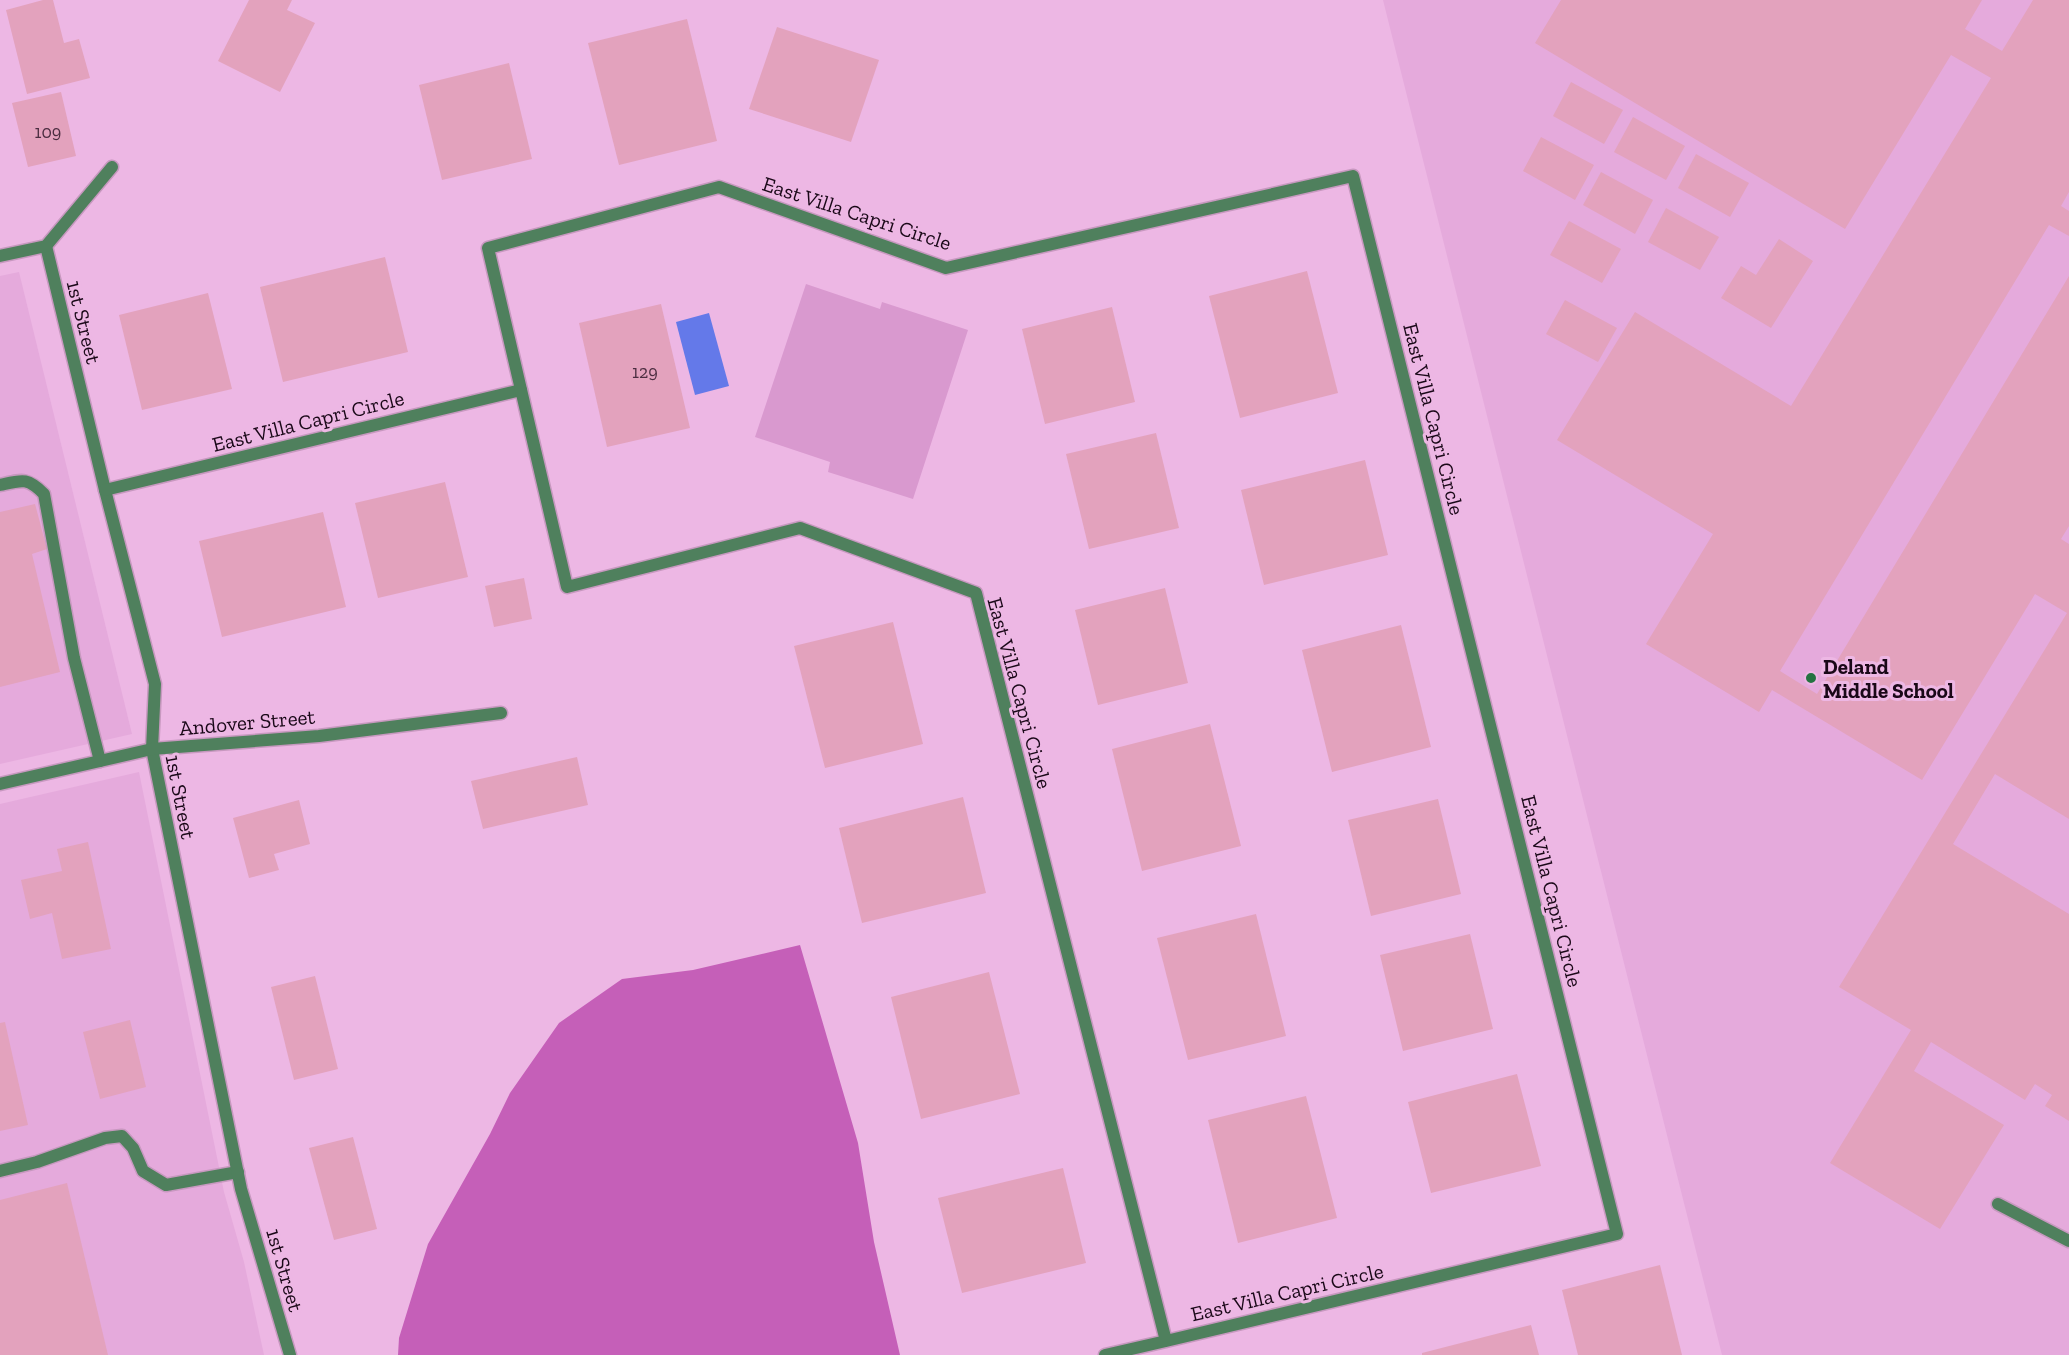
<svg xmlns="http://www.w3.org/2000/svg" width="2069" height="1355" font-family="'Zilla Slab',serif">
  <rect width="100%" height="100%" fill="#edb7e4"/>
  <g fill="#e5aadc">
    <polygon points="1383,0 2069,0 2069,1355 1722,1355"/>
    <polygon points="19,272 132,734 0,764 0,276"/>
    <polygon points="139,772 224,1192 244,1262 264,1355 0,1355 0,804"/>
  </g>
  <polygon fill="#d999cf" points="806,284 880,309 882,302 968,330 913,499 828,472 830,462 755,437"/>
  <polygon fill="#c55fb8" points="800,945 858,1143 874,1242 900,1355 398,1355 399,1338 428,1244 490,1134 510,1093 559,1023 622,979 693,970"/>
  <polygon fill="#6479e9" points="709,313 729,386 695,395 676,322"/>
  <g fill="#e3a2bd">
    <polygon points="43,0 53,0 64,43 79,39 90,78 27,94 6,10"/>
    <polygon points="249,0 292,0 287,10 315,23 280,92 218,61"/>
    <polygon points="1561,0 1982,0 1965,29 2002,51 2033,0 2069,0 2069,192 2061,206 2069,211 2069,236 2049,225 1780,671 1817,694 2069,276 2069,526 2061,539 2069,544 2069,819 1995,774 1953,844 2069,914 2069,1121 2045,1106 2052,1095 2035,1084 2025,1100 1931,1042 1914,1071 2004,1125 1940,1229 1830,1163 1911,1030 1839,987 2067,613 2035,594 1922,780 1772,690 1759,712 1646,644 1713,534 1557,440 1635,312 1791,406 1991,78 1951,55 1845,229 1535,43"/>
    <polygon points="687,19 717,141 619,165 588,43"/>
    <polygon points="777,27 879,60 851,142 749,109"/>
    <polygon points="509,63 532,159 442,180 419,85"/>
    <polygon points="1571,82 1623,110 1604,144 1553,116"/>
    <polygon points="61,92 76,156 28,167 12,103"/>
    <polygon points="1633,117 1685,146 1666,180 1614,152"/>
    <polygon points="1541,137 1594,165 1575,200 1523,171"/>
    <polygon points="1696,154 1749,183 1730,217 1678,188"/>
    <polygon points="1601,172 1653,200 1635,234 1583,205"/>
    <polygon points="1666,208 1719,237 1700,270 1648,242"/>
    <polygon points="1569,221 1621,249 1602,283 1550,255"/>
    <polygon points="1779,239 1813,261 1771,328 1721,298 1741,266 1756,275"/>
    <polygon points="385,257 408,352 283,382 260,287"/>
    <polygon points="1307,271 1338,393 1240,418 1209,296"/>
    <polygon points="208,293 232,389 142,410 119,315"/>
    <polygon points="1565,300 1617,328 1598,362 1546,334"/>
    <polygon points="661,304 690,428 607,447 579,323"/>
    <polygon points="1112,307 1135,402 1045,424 1022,329"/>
    <polygon points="1156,433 1179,528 1089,549 1066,454"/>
    <polygon points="1365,460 1388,555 1264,585 1241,490"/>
    <polygon points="445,482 468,577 378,598 355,503"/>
    <polygon points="35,504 47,549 32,554 60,672 0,687 0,512"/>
    <polygon points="323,512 346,607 222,637 199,541"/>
    <polygon points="524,578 532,619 494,627 485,586"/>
    <polygon points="1165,588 1188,683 1098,705 1075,610"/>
    <polygon points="893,622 923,744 825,768 794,646"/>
    <polygon points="1401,625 1431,747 1332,772 1302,650"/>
    <polygon points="1210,724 1241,846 1142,871 1112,749"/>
    <polygon points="577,757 588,805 483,829 471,781"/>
    <polygon points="963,797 986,893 862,923 839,828"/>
    <polygon points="1438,799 1461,894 1371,916 1348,820"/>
    <polygon points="299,800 310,844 274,854 279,870 249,878 233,818"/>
    <polygon points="88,842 111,949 62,959 52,913 30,919 21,880 62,871 57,849"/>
    <polygon points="1256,914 1286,1036 1188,1060 1157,938"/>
    <polygon points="1470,934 1493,1029 1403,1051 1380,955"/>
    <polygon points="989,972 1020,1094 921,1119 891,997"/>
    <polygon points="315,976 338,1069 294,1080 271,987"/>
    <polygon points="130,1020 146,1087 100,1099 83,1032"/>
    <polygon points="5,1022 28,1125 0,1131 0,1023"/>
    <polygon points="1517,1074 1541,1166 1431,1193 1408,1102"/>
    <polygon points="1306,1096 1337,1218 1238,1243 1208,1120"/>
    <polygon points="353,1137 377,1229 334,1240 309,1148"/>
    <polygon points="1063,1168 1086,1263 962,1293 938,1198"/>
    <polygon points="67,1183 108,1355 0,1355 0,1200"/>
    <polygon points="1660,1265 1682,1355 1578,1355 1562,1290"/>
    <polygon points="1531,1325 1539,1355 1422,1355 1422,1353"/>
  </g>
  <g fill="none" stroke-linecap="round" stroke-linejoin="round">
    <defs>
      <g id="lane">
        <path d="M0 485C22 480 27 477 44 494L74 658 100 761"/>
        <polyline points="0,1171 37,1162 105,1138 122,1136 133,1148 143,1171 166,1185 238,1172"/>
        <polyline points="1998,1204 2069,1241"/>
      </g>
      <g id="street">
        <polyline points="46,246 105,490 155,684 152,749 241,1189 290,1355"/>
        <polyline points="0,256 46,246 112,167"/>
        <polyline points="105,490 521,390"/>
        <polyline points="0,784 152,749 319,736 501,713"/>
        <polyline points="1105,1355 1166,1341 1617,1234 1353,176 946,268 719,187 488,248 567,587 800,528 976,593 1166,1341"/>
      </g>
    </defs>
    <use href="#lane" stroke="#c798bf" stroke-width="15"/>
    <use href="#street" stroke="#c798bf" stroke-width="15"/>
    <use href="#lane" stroke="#4f805d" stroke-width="12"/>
    <use href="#street" stroke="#4f805d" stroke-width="12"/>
  </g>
  <circle fill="#247241" stroke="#edb7e4" stroke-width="2" cx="1811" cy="678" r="6"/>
  <g text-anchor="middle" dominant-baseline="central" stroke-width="6" stroke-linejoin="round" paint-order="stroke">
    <g font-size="18" fill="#4c2e41">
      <text x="48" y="132">109</text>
      <text x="645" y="372">129</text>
    </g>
    <g font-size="21" fill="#1a0818" stroke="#edb7e4">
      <text transform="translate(857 213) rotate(18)">East Villa Capri Circle</text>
      <text transform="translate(84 322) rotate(76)">1st Street</text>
      <text transform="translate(1434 419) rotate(76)">East Villa Capri Circle</text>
      <text transform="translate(308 421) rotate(-14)">East Villa Capri Circle</text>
      <text transform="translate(1020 693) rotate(75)">East Villa Capri Circle</text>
      <text transform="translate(247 722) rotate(-5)">Andover Street</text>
      <text transform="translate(181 797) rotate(79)">1st Street</text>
      <text transform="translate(1552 891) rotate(76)">East Villa Capri Circle</text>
      <text transform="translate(285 1270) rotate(74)">1st Street</text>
      <text transform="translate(1287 1292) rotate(-13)">East Villa Capri Circle</text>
    </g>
    <g font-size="21" font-weight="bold" fill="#1a0818" stroke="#edb7e4" text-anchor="start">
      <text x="1823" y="666">Deland<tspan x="1823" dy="24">Middle School</tspan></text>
    </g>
  </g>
</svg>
